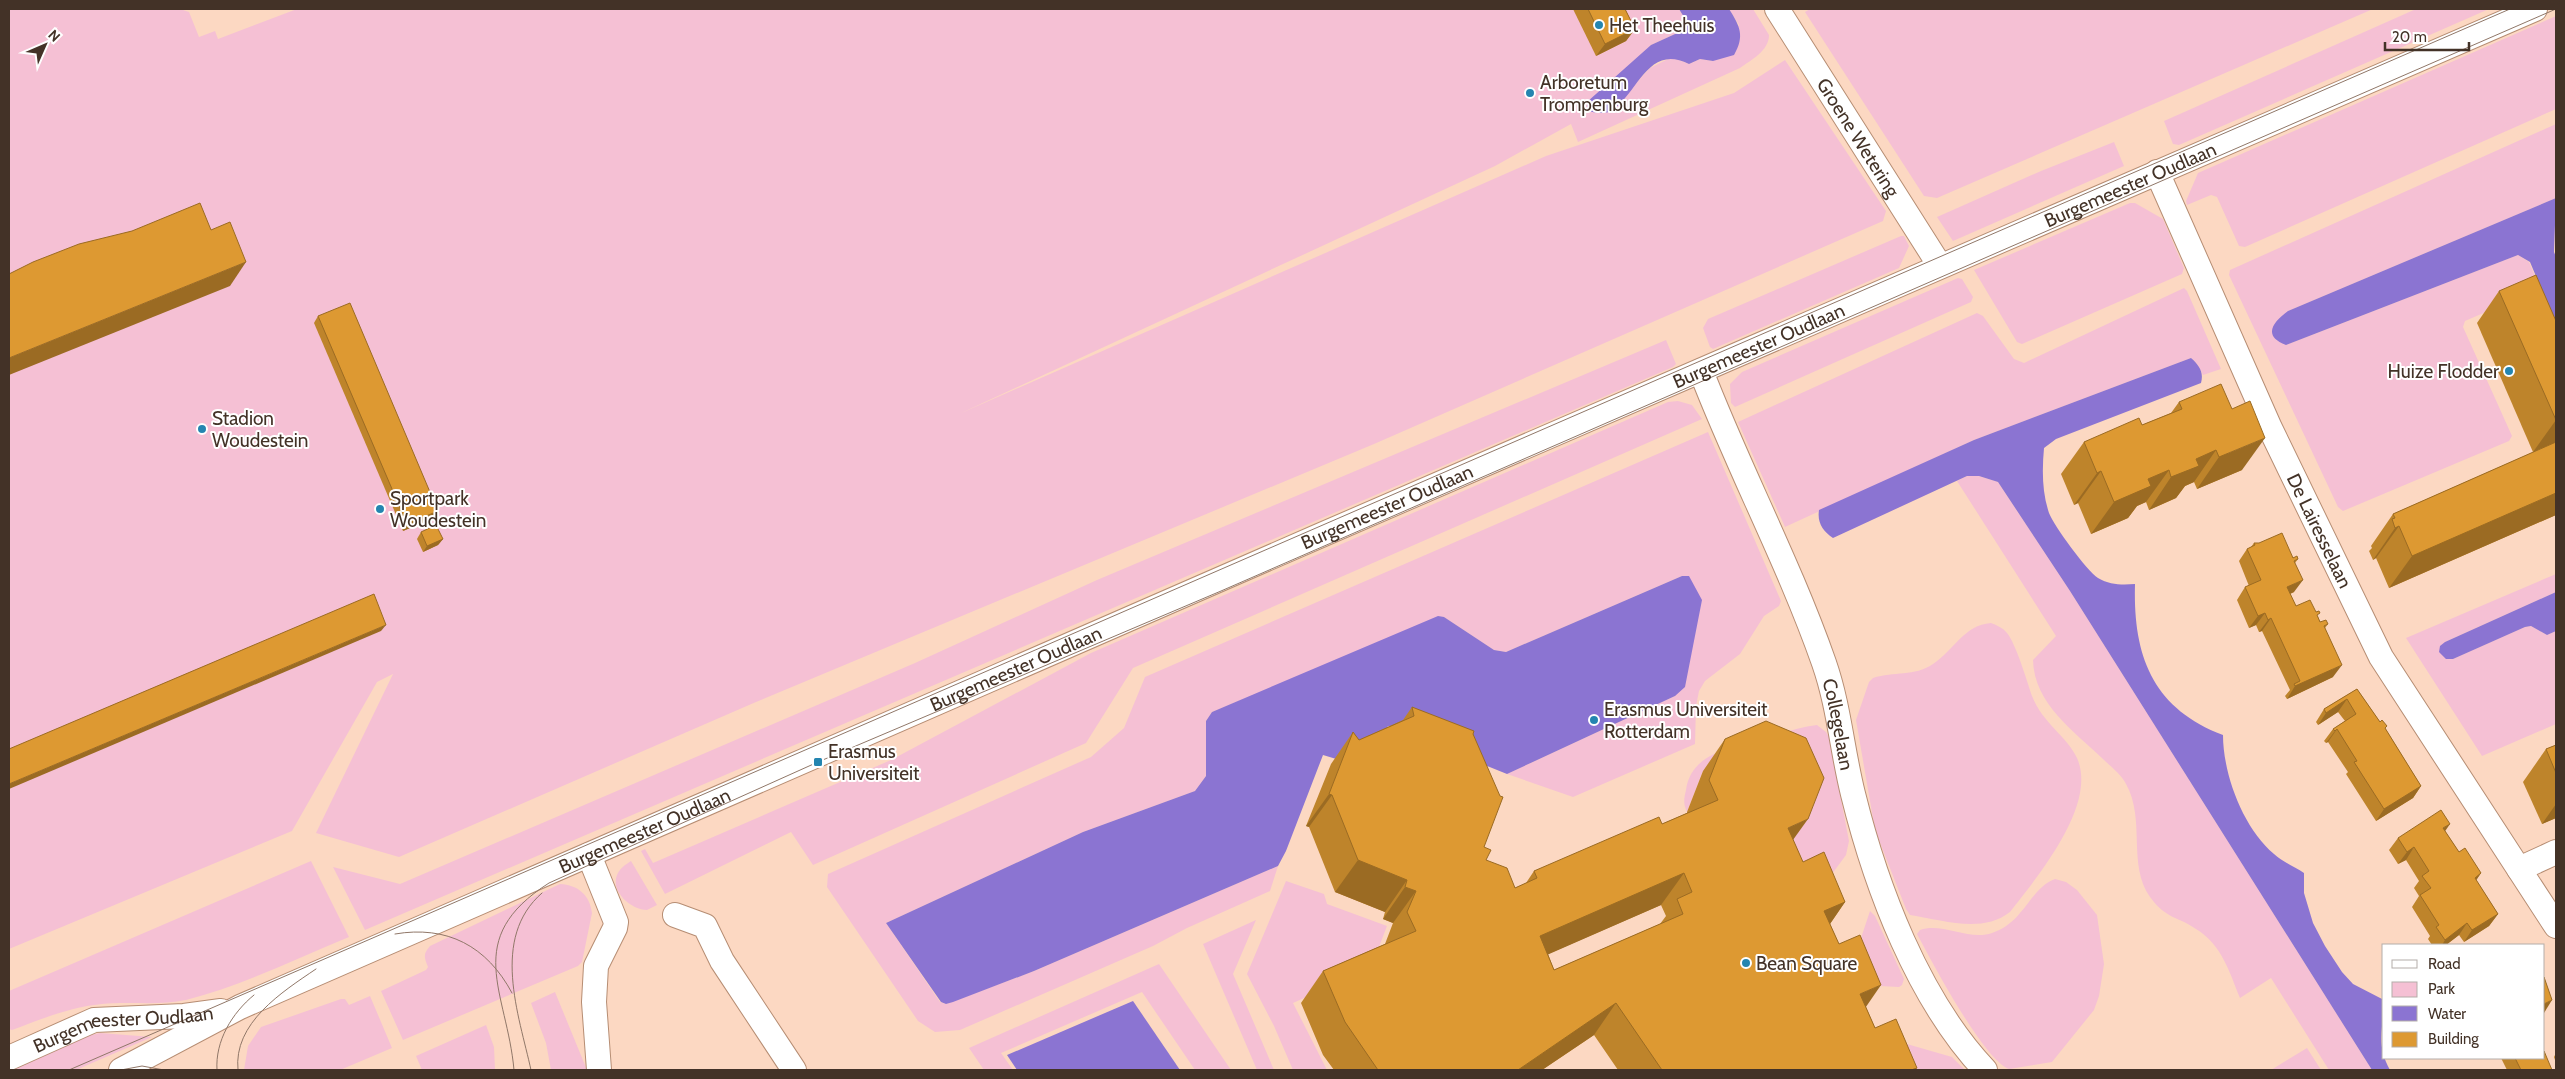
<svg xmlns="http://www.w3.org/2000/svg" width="2565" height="1079" font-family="Cabin,sans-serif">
  <rect width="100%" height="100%" fill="#fcd8c2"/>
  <g fill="#f5c0d4">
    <path d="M9 9H180L189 12 199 37 215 31 218 39 297 9H1679L1687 22 1686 29 1651 45 1636 83 1650 68 1672 57 1689 64 1700 59 1713 61 1739 25 1729 9H1753L1769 35C1769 51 1751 60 1740 68L1578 142 1571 124 1495 166 959 414 1546 156 1734 93 1785 60 1886 211 1883 221 1374 444 756 702 399 857 316 833 393 674 377 682 292 831 9 949Z"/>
    <polygon points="1810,9 2373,9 1937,198 1924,196 1805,12"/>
    <polygon points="2416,9 2489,9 2179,145 2173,144 2164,121"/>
    <polygon points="2556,16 2556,109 2245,247 2239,246 2217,197 2211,195 2187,205 2186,201 2198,173"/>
    <polygon points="2556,124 2556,198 2288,311 2286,345 2518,255 2529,262 2556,324 2523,296 2465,321 2463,327 2512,436 2509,441 2343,511 2338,507 2229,275 2230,270"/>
    <polygon points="2114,142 2124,166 1953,241 1937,217 2041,171"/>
    <polygon points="2130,203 2135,203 2163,219 2184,268 2182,274 2022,344 2017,342 1974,270"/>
    <polygon points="1901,236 1904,236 1909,246 1899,268 1713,349 1710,347 1703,328 1708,319"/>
    <polygon points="1958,278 1962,279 1973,297 1971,302 1735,407 1731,403 1730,384 1742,372"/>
    <polygon points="2184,288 2187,291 2221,369 2203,375 2198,365 2191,358 1974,440 1785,527 1738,422 1977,313 1983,316 2014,359 2024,363"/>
    <polygon points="1666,340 1676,364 1673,367 365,930 333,867 400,884 915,663 1097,580"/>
    <polygon points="1678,401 1692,405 1702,419 1133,668 1086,743 813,865 791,832 665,894 641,851 645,849 653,863 891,760 1091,653 1668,402"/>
    <polygon points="1708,432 1781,601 1779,606 1764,616 1740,654 1705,681 1699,691 1696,706 1695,744 1573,797 1507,774 1675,696 1688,576 1682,576 1506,652 1494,650 1444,617 1212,712 1206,721 1206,776 1195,791 1083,832 886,923 940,1002 946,1004 1034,971 1278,866 1270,891 1187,928 1153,946 960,1030 935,1032 918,1021 827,887 828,874 1091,757 1124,728 1145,677"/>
    <path d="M1967 476H1979L1998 482 2070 591 2372 1070H2329L2271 978 2240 998C2229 971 2222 945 2196 929 2177 916 2166 919 2150 897 2127 864 2146 820 2126 784 2121 774 2111 767 2103 759 2074 731 2034 704 2033 660L2056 636 1957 481Z"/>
    <polygon points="2556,574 2556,592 2445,642 2453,659 2525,627 2531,626 2547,635 2556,631 2556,724 2482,756 2406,638"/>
    <path d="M1991 623C1997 625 2003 628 2007 633 2016 644 2027 681 2032 696 2043 724 2067 736 2077 758 2098 805 2037 877 2010 912 1982 934 1943 920 1910 915L1906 909 1875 830 1856 720 1869 682 1873 678C1894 671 1914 677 1933 664 1954 650 1964 625 1991 623Z"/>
    <path d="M1817 725 1826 732 1829 737 1849 841 1846 855 1829 878 1791 857 1703 771 1687 812C1683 804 1684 798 1686 790 1691 752 1734 747 1764 739 1781 734 1799 727 1817 725Z"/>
    <path d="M311 861 349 937C295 959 242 986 186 1000 158 1006 130 1001 102 1004 70 1007 42 1019 12 1030L9 1029V991Z"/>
    <path d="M631 861 657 905 647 910C632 910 610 892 617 875 620 868 625 865 631 861Z"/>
    <path d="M2055 879 2066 882 2077 890 2097 915 2104 964 2099 996 2094 1010 2052 1062 2009 1069C1983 1059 1932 962 1917 934L1920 930C1942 922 1969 941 1992 933 2024 923 2030 888 2055 879Z"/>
    <polygon points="1286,881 1324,894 1327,904 1387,926 1379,947 1384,962 1293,1003 1327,1070 1293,1070 1274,1026 1247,974"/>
    <path d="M560 884C578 885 590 895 592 913L582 962 578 966 403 1040 381 991 426 970 428 967C424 957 423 954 430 946Z"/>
    <polygon points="1870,911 1875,916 1904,979 1902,985 1899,987 1860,985 1860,941"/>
    <polygon points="1256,920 1233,974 1274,1070 1257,1070 1203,944"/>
    <polygon points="1159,964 1231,1070 1195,1070 1142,992 1001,1053 1013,1070 984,1070 969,1048"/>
    <polygon points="555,992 587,1070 551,1070 546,1043 531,1003"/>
    <polygon points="370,996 392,1048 340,1070 244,1070 248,1046 261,1027 341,999 345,999 349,1005"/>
    <polygon points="486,1025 494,1047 495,1070 422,1070 416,1056"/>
    <polygon points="100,1033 152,1037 76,1070 9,1070 9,1068 76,1038"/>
    <polygon points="1893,1040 1952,1057 1965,1070 1886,1070"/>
    <polygon points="2307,1048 2321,1070 2271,1070"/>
  </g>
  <g fill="#8b74d2">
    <path d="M1679 9H1729C1740 26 1745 36 1734 55L1713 61 1700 59 1689 64C1649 44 1639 90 1614 109 1606 115 1597 113 1588 111L1587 102 1651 45 1686 29 1687 22Z"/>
    <path d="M2556 198 2554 252 2556 257V324L2530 262 2518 255 2286 345C2262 336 2273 322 2288 311Z"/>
    <path d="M2191 358C2199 365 2204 372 2201 383L2056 439 2044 448C2042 470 2042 492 2049 513 2054 526 2087 571 2098 578 2110 585 2122 585 2135 584 2133 655 2152 708 2223 735 2223 774 2243 828 2274 854 2283 862 2295 867 2304 873V893L2313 923 2325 946 2342 972 2353 984 2384 1000C2384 1028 2375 1043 2390 1070H2372L2070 591 1998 482 1979 476H1967L1833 538C1823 531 1817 523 1819 510L1974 440Z"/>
    <polygon points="1682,576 1689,576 1702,600 1685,687 1675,696 1507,774 1388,726 1380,746 1343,761 1323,755 1286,851 1278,866 1034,971 953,1002 946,1004 941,1002 886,923 1083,832 1195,791 1206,776 1206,721 1212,712 1438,616 1444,617 1494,650 1506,652"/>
    <polygon points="2556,592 2556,631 2547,635 2531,626 2525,627 2453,659 2446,659 2439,652 2440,646 2445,642"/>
    <polygon points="1133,1001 1180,1070 1017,1070 1007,1055"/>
  </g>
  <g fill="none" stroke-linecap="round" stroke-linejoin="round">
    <defs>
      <g id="street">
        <path id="s1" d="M1777 9 1940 266"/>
        <path id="s2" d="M2157 172 2270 428 2381 657 2556 926"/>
        <path id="s3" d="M1701 371C1739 470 1789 563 1824 663 1839 706 1842 750 1853 794 1876 887 1918 999 1985 1070"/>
        <polyline points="589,855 616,922 615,928 596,966 594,1002 599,1070"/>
        <polyline points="2519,869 2556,852"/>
        <polyline points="675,915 705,926 722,961 794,1070"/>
        <path id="s4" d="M9 1058 94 1020 184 1016 221 1011"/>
        <path id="s5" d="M121 1070 240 1007 1319 536 2535 9"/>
      </g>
    </defs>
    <use href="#street" stroke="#b68d73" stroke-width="26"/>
    <use href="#street" stroke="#fff" stroke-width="24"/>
    <g stroke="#907768" stroke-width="1">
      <path d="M395 934C447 925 487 946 512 993"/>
      <polyline points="69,1070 2510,9"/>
      <polyline points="121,1070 142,1066 164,1070"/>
      <path d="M217 1070C215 1041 232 1013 254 995"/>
      <path d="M238 1070C233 1023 282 992 316 969"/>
      <path d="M514 1070C507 991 461 939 549 883L818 762 1221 591 2556 9"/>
      <path d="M531 1070C519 1015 490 938 542 893"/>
    </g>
  </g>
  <g fill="#be842b" fill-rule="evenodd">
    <polygon points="1573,9 1625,9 1635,29 1626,41 1596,56"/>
    <polygon points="2499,291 2556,321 2556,442 2533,452 2477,323"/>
    <polygon points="318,316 438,511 433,518 403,531 314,323"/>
    <polygon points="2179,402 2242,470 2197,489 2194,482 2185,486 2176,498 2149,510 2146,502 2137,506 2128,518 2091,534 2078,503 2074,505 2061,474 2084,442 2142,425 2171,413"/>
    <polygon points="2556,442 2556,515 2389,588 2376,558 2373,560 2369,551 2372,548 2371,546 2393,514"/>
    <polygon points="421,532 443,539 438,545 423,552 417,539"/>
    <polygon points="2254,543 2298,559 2295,563 2294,592 2290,594 2296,606 2318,617 2320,622 2328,624 2325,628 2333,677 2287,699 2285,696 2290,690 2262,631 2259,632 2256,625 2249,628 2237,600 2245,587 2249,586 2239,561 2247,549 2251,547"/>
    <polygon points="2357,689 2380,722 2387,726 2385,728 2421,786 2413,798 2376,821 2346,774 2348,772 2328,742 2326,743 2324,741 2333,729 2345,721 2338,712 2318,725 2316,722 2324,709"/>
    <path d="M1412 707 1473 734 1484 847 1486 860 1515 888 1526 883 1534 871 1662 824 1687 813V812L1703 771 1725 739 1793 840 1803 862 1845 902 1830 924 1875 1028 1917 1068 1915 1070H1618L1594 1035 1542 1070H1334L1323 1055 1301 1003 1323 971 1385 944 1393 923 1383 919 1385 912 1335 892 1309 827 1306 826 1331 764 1353 732 1359 740 1403 720ZM1661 905 1666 916 1660 924 1554 970 1548 954Z"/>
    <polygon points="2556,745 2556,818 2542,824 2523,782 2546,749"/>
    <polygon points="2445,831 2459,852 2481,873 2476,880 2498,914 2489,926 2464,942 2459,935 2446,945 2432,945 2428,939 2430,936 2412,907 2419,896 2414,888 2419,881 2406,860 2398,864 2389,850 2398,838"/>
    <polygon points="2556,1053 2556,1063 2554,1057"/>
    <polygon points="2501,1058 2544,1058 2552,1070 2507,1070"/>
  </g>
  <g fill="#9b6b23">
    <polygon points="1635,29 1626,41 1596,56 1605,44"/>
    <polygon points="246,262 230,286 9,375 9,358"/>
    <polygon points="2556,420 2556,442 2533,452"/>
    <polygon points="2265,438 2242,470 2197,489 2219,457"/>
    <polygon points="2216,450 2194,482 2185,486 2176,498 2149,510 2171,477 2196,459"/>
    <polygon points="2169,470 2146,502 2137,506 2128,518 2091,534 2114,502 2148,479"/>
    <polygon points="2101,471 2078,503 2074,505 2097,473"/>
    <polygon points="2556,493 2556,515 2389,588 2412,556"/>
    <polygon points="438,511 433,518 403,531 407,524"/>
    <polygon points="2399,526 2376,558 2373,560 2395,528"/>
    <polygon points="443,539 438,545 423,552 427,546"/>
    <polygon points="2303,580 2294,592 2278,599 2287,587"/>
    <polygon points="2265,613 2256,625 2249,628 2258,616"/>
    <polygon points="2271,618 2262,631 2259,632 2268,620"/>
    <polygon points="386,625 381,631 9,789 9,784"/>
    <polygon points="2342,665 2333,677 2287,699 2295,686"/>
    <polygon points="2347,699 2338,712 2318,725 2326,713"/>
    <polygon points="2337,729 2328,742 2326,743 2335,731"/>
    <polygon points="2421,786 2413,798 2376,821 2384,809"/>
    <polygon points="1329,794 1332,795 1309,827 1306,826"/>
    <polygon points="2556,804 2556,818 2542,824"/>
    <polygon points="1808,819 1785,851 1788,828"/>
    <polygon points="2450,824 2441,837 2443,828"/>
    <polygon points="2414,847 2406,860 2398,864 2407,852"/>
    <polygon points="1358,860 1407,880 1385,912 1335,892"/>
    <polygon points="1684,873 1661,905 1517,968 1540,936"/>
    <polygon points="2481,873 2473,885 2475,878"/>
    <polygon points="1405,887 1416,891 1393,923 1383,919"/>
    <polygon points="1845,902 1823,934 1824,911"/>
    <polygon points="2498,914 2489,926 2464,942 2472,930"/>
    <polygon points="2467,923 2459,935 2446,945 2442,945 2445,940"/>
    <polygon points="1881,985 1859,1017 1860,994"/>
    <polygon points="2552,1000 2544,1013 2544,1004"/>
    <polygon points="1616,1003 1594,1035 1542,1070 1518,1070"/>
  </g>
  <g fill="#dd9932" stroke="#9b6b23" fill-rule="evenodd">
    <polygon points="1588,9 1625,9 1635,29 1605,44"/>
    <polygon points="200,203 211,230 230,222 246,262 9,358 9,274 33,262 79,244 132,231"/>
    <polygon points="2536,275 2556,321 2556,420 2499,291"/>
    <polygon points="350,303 438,511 407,524 318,316"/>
    <polygon points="2221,384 2232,409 2250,401 2265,438 2219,457 2216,450 2196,459 2199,466 2171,477 2169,470 2148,479 2151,486 2114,502 2101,471 2097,473 2084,442 2139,418 2142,425 2182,409 2179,402"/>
    <polygon points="2556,442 2556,493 2412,556 2399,526 2395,528 2392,519 2395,518 2393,514"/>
    <polygon points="436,525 443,539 427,546 421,532"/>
    <polygon points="2282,533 2293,558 2297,556 2298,559 2294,561 2303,580 2287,587 2296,606 2310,600 2316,612 2319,611 2320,613 2317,615 2320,622 2326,620 2328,624 2324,626 2342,665 2295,686 2294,684 2300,681 2271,618 2268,620 2265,613 2258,616 2245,587 2261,580 2247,549 2255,545 2254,543 2259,543"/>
    <polygon points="374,594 386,625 9,784 9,749"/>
    <polygon points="2357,689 2380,722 2382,720 2387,726 2385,728 2421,786 2384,809 2354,762 2357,761 2337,729 2335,731 2333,729 2356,714 2347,699 2326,713 2324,709"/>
    <path d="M1412 707 1474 731 1473 734 1500 796 1503 797 1484 847 1491 850 1486 860 1507 868 1515 888 1537 878 1534 871 1659 817 1662 824 1718 800 1709 780 1725 739 1766 721 1806 738 1824 778 1808 819 1788 828 1803 862 1824 852 1845 902 1824 911 1839 944 1860 935 1881 985 1860 994 1875 1028 1896 1019 1917 1068 1911 1070H1662L1616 1003 1518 1070H1378L1345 1022 1323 971 1416 931 1407 912 1416 891 1405 887 1407 880 1358 860 1332 795 1329 794 1353 732 1359 740 1414 716ZM1684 873 1692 892 1677 899 1683 914 1554 970 1540 936Z"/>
    <polygon points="2556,745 2556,773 2546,749"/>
    <polygon points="2441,810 2450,824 2443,828 2459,852 2465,848 2481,873 2475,878 2498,914 2472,930 2467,923 2445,940 2436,927 2439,925 2420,895 2431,888 2422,876 2429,871 2414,847 2407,852 2398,838"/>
    <polygon points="2544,977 2552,1000 2544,1004"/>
    <polygon points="2544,1051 2552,1070 2521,1070 2515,1058 2544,1058"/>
  </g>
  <g fill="#2485b0" stroke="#fff" stroke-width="2">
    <circle cx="1599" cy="25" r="5"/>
    <circle cx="1530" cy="93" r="5"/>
    <circle cx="2509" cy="371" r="5"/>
    <circle cx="202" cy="429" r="5"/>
    <circle cx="380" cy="509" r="5"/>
    <circle cx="1594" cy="720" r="5"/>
    <rect x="813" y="757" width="10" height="10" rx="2.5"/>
    <circle cx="1746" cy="963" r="5"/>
  </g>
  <g text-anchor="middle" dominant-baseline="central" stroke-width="4" stroke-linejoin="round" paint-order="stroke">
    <g font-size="19" fill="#433227" stroke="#fff" text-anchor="start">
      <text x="1609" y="25">Het Theehuis</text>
      <text x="1540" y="82">Arboretum<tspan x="1540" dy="22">Trompenburg</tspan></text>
      <text x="2499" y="371" text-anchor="end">Huize Flodder</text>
      <text x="212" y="418">Stadion<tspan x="212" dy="22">Woudestein</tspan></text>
      <text x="390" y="498">Sportpark<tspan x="390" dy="22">Woudestein</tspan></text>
      <text x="1604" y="709">Erasmus Universiteit<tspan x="1604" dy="22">Rotterdam</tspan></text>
      <text x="828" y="751">Erasmus<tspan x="828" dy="22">Universiteit</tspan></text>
      <text x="1756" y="963">Bean Square</text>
    </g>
    <g font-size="19" fill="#433227" stroke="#fff">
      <text stroke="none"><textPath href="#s1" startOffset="152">Groene Wetering</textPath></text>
      <text stroke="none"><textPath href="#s5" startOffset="2196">Burgemeester Oudlaan</textPath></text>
      <text stroke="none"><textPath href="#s5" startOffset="1791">Burgemeester Oudlaan</textPath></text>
      <text stroke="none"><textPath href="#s5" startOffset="1386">Burgemeester Oudlaan</textPath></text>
      <text stroke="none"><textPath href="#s2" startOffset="394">De Lairesselaan</textPath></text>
      <text stroke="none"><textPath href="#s5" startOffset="981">Burgemeester Oudlaan</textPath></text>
      <text stroke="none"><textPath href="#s3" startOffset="380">Collegelaan</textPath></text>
      <text stroke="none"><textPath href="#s5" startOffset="576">Burgemeester Oudlaan</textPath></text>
      <text stroke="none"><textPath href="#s4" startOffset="120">Burgemeester Oudlaan</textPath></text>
    </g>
  </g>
  <rect width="2565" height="1079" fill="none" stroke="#433227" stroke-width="20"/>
  <rect x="2382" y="944" width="162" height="115" fill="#ffffff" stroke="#b4ada9"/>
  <rect x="2392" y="960" width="25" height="8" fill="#ffffff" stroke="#b4ada9"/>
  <text x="2428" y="969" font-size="15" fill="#433227">Road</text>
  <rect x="2392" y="982" width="25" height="15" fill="#f5c0d4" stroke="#b4ada9"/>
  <text x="2428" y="994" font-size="15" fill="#433227">Park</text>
  <rect x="2392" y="1006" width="25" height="15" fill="#8b74d2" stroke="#b4ada9"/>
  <text x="2428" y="1019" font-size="15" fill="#433227">Water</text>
  <rect x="2392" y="1032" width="25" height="15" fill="#dd9932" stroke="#b4ada9"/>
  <text x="2428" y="1044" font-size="15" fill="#433227">Building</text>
  <g transform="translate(45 45) rotate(45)" stroke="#ffffff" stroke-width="4" paint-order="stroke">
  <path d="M0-4L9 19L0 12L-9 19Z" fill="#433227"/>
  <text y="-8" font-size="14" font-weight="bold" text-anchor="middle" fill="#433227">N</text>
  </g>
  <path d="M2385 42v8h84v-8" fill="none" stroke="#433227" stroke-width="2.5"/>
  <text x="2392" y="42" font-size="15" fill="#433227" stroke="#ffffff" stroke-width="4" paint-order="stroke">20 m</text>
</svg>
